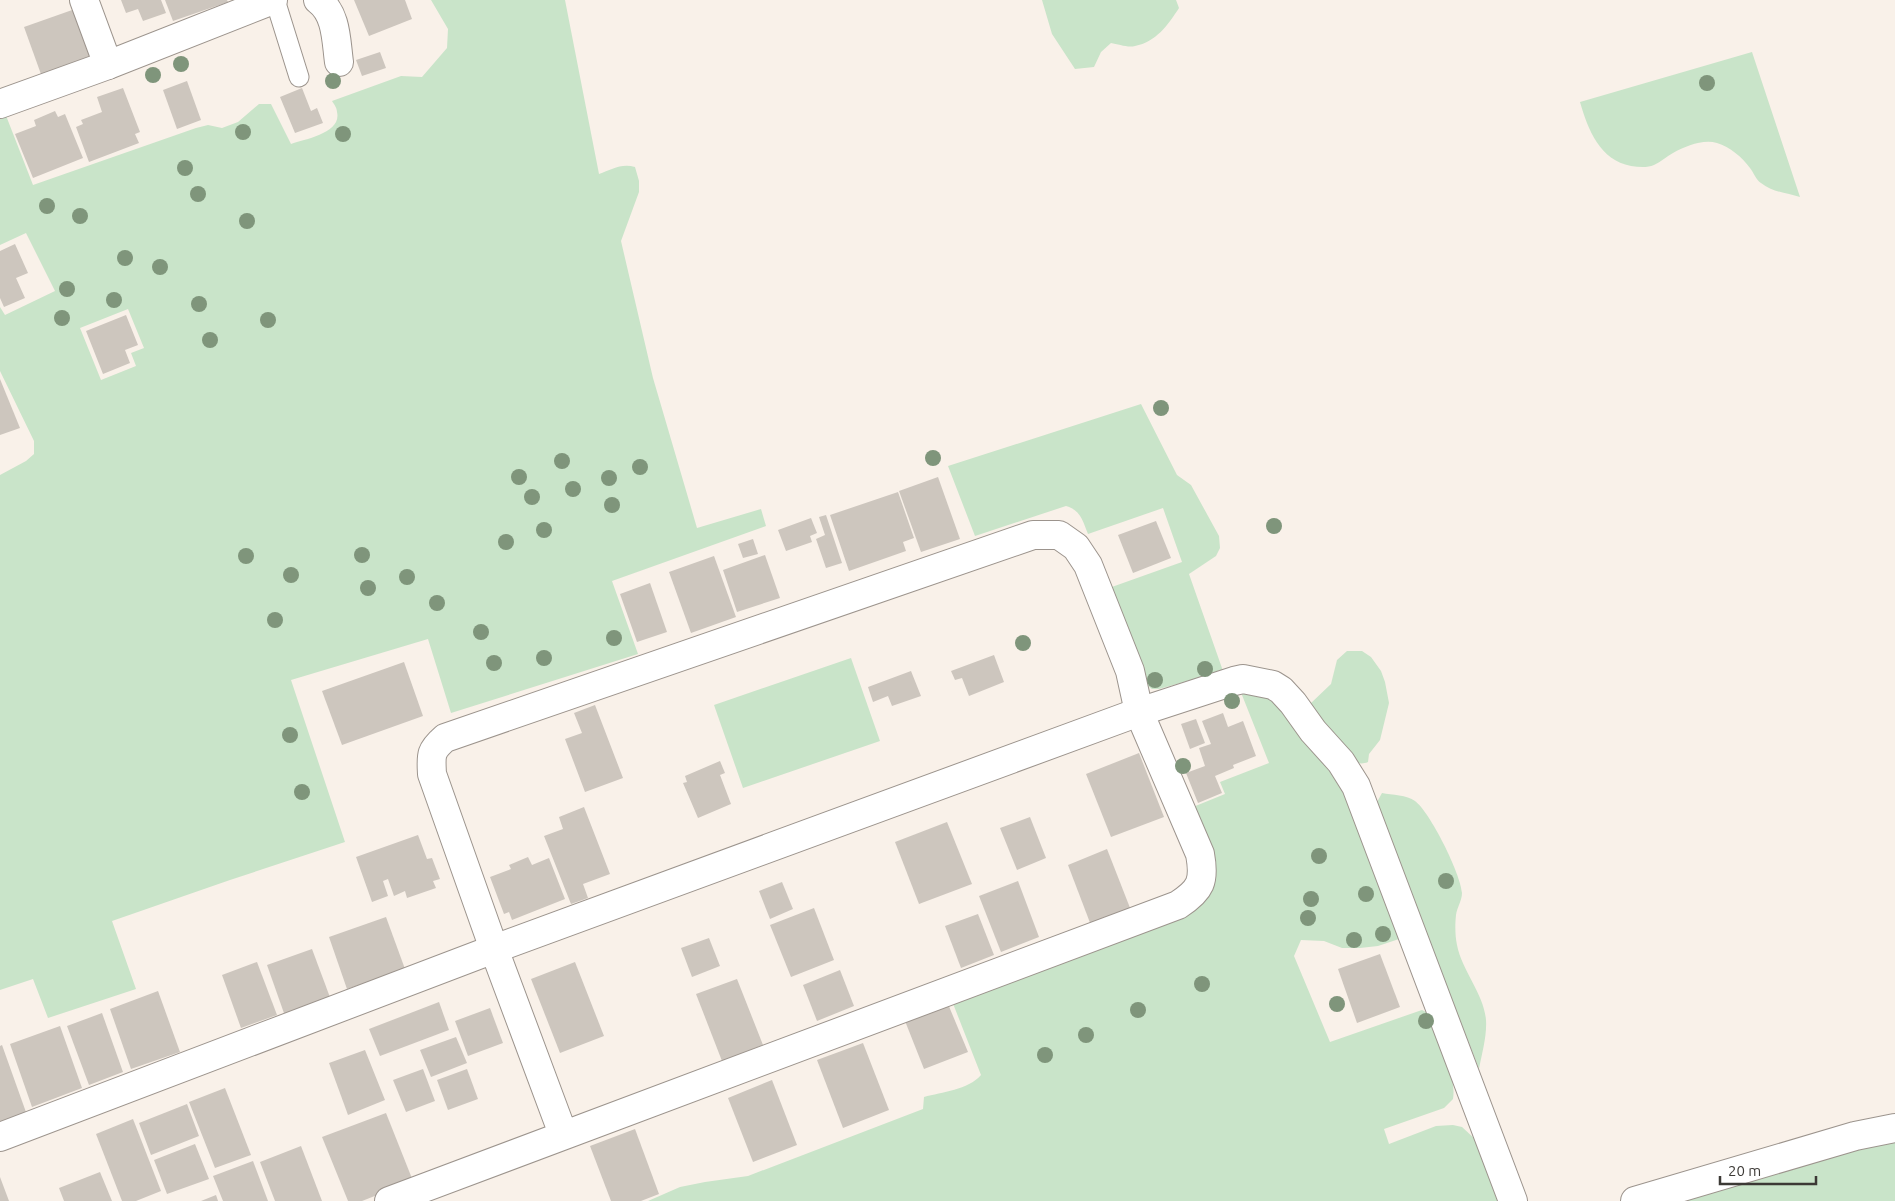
<svg xmlns="http://www.w3.org/2000/svg" width="1895" height="1201" font-family="Ubuntu,sans-serif">
  <rect width="100%" height="100%" fill="#f9f1e9"/>
  <g fill="#c9e4c9" fill-rule="evenodd">
    <path d="M431 0H565L599 174C611 170 621 163 635 167L639 181V192L621 241 653 378 697 528 761 509 766 526 612 581 638 654 451 713 428 639 291 680 345 842 230 880 112 921 136 989 48 1018 33 979 0 990V475L26 461 34 454V441L0 371V307L5 315 55 291 26 233 0 245V115L5 113 33 185 196 128 208 125 222 128 238 122 259 104H271L291 144C306 139 342 133 337 112 337 108 334 104 332 101L401 76 422 77 447 48 448 29ZM128 309 144 348 131 353 136 366 101 380 80 328Z"/>
    <path d="M1042 0H1176L1179 8C1168 25 1156 42 1135 46 1128 48 1118 44 1111 43L1101 52 1094 67 1075 69 1052 34Z"/>
    <path d="M1752 52 1800 197C1787 193 1772 192 1761 183 1756 180 1754 173 1750 168 1742 157 1730 147 1717 143 1703 139 1686 146 1673 153 1667 156 1661 162 1654 165 1647 168 1639 167 1631 166 1600 160 1588 130 1580 102Z"/>
    <path d="M1141 404 1177 475 1191 485 1219 536 1220 548 1216 556 1189 574 1223 671 1159 689H1152L1145 684 1109 588 1182 562 1163 508 1088 534C1083 522 1081 510 1066 506L975 536 948 466Z"/>
    <path d="M1347 651H1362L1371 657 1381 671 1385 682 1389 703 1380 740 1369 754 1368 762C1361 765 1356 763 1350 759L1310 704 1331 684 1337 660Z"/>
    <polygon points="851,658 880,741 743,788 714,705"/>
    <path d="M1240 690 1266 692 1339 770 1399 939 1378 946 1360 948H1342L1324 941 1301 940 1294 956 1330 1042 1419 1011 1422 1010 1430 1014C1438 1038 1457 1075 1453 1099L1444 1108 1384 1129 1389 1144 1436 1126 1453 1125 1462 1127 1475 1139 1501 1201H648L680 1187 705 1182 748 1176 923 1109 924 1097C942 1092 968 1090 981 1075L952 1001 1193 907V807L1225 794 1220 782 1269 763Z"/>
    <path d="M1382 793C1392 795 1407 795 1415 801 1430 812 1461 874 1462 893 1462 900 1457 908 1456 915 1455 924 1455 936 1457 945 1462 971 1484 994 1486 1020 1487 1036 1482 1053 1479 1069L1380 814 1377 802Z"/>
    <polygon points="1895,1139 1895,1201 1666,1201"/>
  </g>
  <g fill="#cdc6be">
    <polygon points="121,0 161,0 166,13 143,21 138,9 126,13"/>
    <polygon points="165,0 227,0 228,2 173,21"/>
    <polygon points="354,0 405,0 412,19 369,36"/>
    <polygon points="75,9 93,59 42,77 24,27"/>
    <polygon points="380,52 386,68 362,76 356,60"/>
    <polygon points="187,81 201,120 177,129 163,90"/>
    <polygon points="123,88 140,132 135,134 139,143 89,162 76,127 83,124 81,120 102,112 97,97"/>
    <polygon points="302,88 311,111 317,108 323,123 295,133 280,97"/>
    <polygon points="55,111 58,117 65,114 83,158 33,178 15,134 36,126 34,120"/>
    <polygon points="15,244 28,273 16,278 25,298 4,307 0,298 0,251"/>
    <polygon points="126,315 138,345 125,350 130,363 103,374 86,331"/>
    <polygon points="0,379 20,428 0,435"/>
    <polygon points="938,477 960,539 921,552 899,491"/>
    <polygon points="898,492 914,538 903,542 906,551 849,571 830,515"/>
    <polygon points="826,515 842,563 826,568 816,539 825,535 819,517"/>
    <polygon points="811,518 817,533 810,536 812,542 786,551 778,530"/>
    <polygon points="1156,521 1171,558 1133,573 1118,535"/>
    <polygon points="753,539 758,554 743,558 738,544"/>
    <polygon points="765,555 780,598 737,612 723,570"/>
    <polygon points="714,556 736,617 691,633 669,572"/>
    <polygon points="650,583 667,632 637,642 620,594"/>
    <polygon points="994,655 1004,682 969,696 962,678 955,680 951,671"/>
    <polygon points="404,662 423,716 342,745 322,691"/>
    <polygon points="911,671 921,696 892,706 888,696 873,702 868,687"/>
    <polygon points="595,705 623,778 585,792 565,739 582,733 574,713"/>
    <polygon points="1223,713 1228,727 1243,721 1256,756 1233,765 1234,768 1215,776 1222,793 1198,803 1186,773 1205,766 1199,748 1211,744 1202,721"/>
    <polygon points="1196,719 1205,743 1190,749 1181,724"/>
    <polygon points="1139,753 1164,817 1111,837 1086,774"/>
    <polygon points="720,761 725,773 720,775 731,804 698,818 683,783 687,782 685,776"/>
    <polygon points="584,807 610,874 583,884 588,898 571,904 544,836 563,829 559,817"/>
    <polygon points="1030,817 1046,858 1017,870 1000,828"/>
    <polygon points="947,822 972,884 919,904 895,842"/>
    <polygon points="418,835 427,859 432,858 440,879 433,881 436,888 407,898 405,891 394,896 388,879 383,881 388,896 372,902 356,857"/>
    <polygon points="1107,849 1132,913 1092,928 1068,865"/>
    <polygon points="528,857 532,865 549,858 565,899 512,920 509,912 504,914 490,877 511,869 509,865"/>
    <polygon points="1018,881 1039,937 1001,952 979,896"/>
    <polygon points="782,882 793,909 770,919 759,891"/>
    <polygon points="814,908 834,960 791,977 770,925"/>
    <polygon points="978,914 994,955 961,968 945,926"/>
    <polygon points="386,917 405,969 347,989 329,937"/>
    <polygon points="709,938 720,966 692,977 681,948"/>
    <polygon points="312,949 331,1000 285,1016 267,965"/>
    <polygon points="1380,954 1400,1007 1357,1023 1338,969"/>
    <polygon points="257,962 277,1015 241,1028 222,975"/>
    <polygon points="575,962 604,1036 560,1053 531,979"/>
    <polygon points="840,970 854,1006 817,1021 803,985"/>
    <polygon points="737,979 763,1045 722,1061 696,994"/>
    <polygon points="158,991 180,1052 131,1069 110,1009"/>
    <polygon points="439,1002 449,1030 380,1056 369,1029"/>
    <polygon points="948,1004 968,1052 924,1069 905,1021"/>
    <polygon points="490,1008 503,1043 468,1056 455,1021"/>
    <polygon points="102,1013 123,1072 89,1085 67,1026"/>
    <polygon points="60,1026 82,1088 32,1107 10,1044"/>
    <polygon points="456,1037 467,1063 431,1077 420,1050"/>
    <polygon points="863,1043 889,1110 843,1128 817,1060"/>
    <polygon points="2,1045 27,1115 0,1125 0,1046"/>
    <polygon points="365,1050 385,1100 348,1115 329,1063"/>
    <polygon points="423,1069 435,1101 406,1112 393,1080"/>
    <polygon points="467,1069 478,1099 448,1110 437,1080"/>
    <polygon points="772,1080 797,1145 753,1162 728,1098"/>
    <polygon points="225,1088 251,1155 215,1168 189,1102"/>
    <polygon points="187,1104 199,1136 151,1155 139,1123"/>
    <polygon points="386,1113 413,1181 362,1201 348,1201 322,1137"/>
    <polygon points="133,1119 161,1191 136,1201 122,1201 96,1134"/>
    <polygon points="635,1129 659,1194 641,1201 611,1201 590,1146"/>
    <polygon points="195,1144 209,1179 167,1194 154,1160"/>
    <polygon points="301,1146 322,1201 275,1201 260,1162"/>
    <polygon points="253,1161 268,1201 223,1201 213,1176"/>
    <polygon points="100,1172 112,1201 64,1201 59,1188"/>
    <polygon points="0,1177 9,1201 0,1201"/>
    <polygon points="216,1195 218,1201 201,1201"/>
  </g>
  <g fill="none" stroke-linecap="round" stroke-linejoin="round">
    <defs>
      <polyline id="lane" points="275,0 299,77"/>
      <g id="street">
        <polyline points="84,0 108,65"/>
        <path d="M318 0C337 14 336 41 339 62"/>
        <polyline points="0,104 108,65 273,0"/>
        <polyline points="0,1137 494,949 1139,712 1234,681 1243,679 1273,685 1281,690 1293,703 1313,731 1341,762 1356,786 1513,1201"/>
        <path d="M389 1201 1178 905C1201 890 1205 881 1200 854L1139 712 1130 671 1088 565 1076 547 1059 535H1033L445 738C430 751 431 755 432 774L494 949 563 1134"/>
        <polyline points="1635,1201 1855,1136 1895,1128"/>
      </g>
    </defs>
    <use href="#lane" stroke="#9c948d" stroke-width="21"/>
    <use href="#street" stroke="#9c948d" stroke-width="30"/>
    <use href="#lane" stroke="#fff" stroke-width="19"/>
    <use href="#street" stroke="#fff" stroke-width="28"/>
  </g>
  <g fill="#7f957b">
    <circle cx="181" cy="64" r="8"/>
    <circle cx="153" cy="75" r="8"/>
    <circle cx="333" cy="81" r="8"/>
    <circle cx="1707" cy="83" r="8"/>
    <circle cx="243" cy="132" r="8"/>
    <circle cx="343" cy="134" r="8"/>
    <circle cx="185" cy="168" r="8"/>
    <circle cx="198" cy="194" r="8"/>
    <circle cx="47" cy="206" r="8"/>
    <circle cx="80" cy="216" r="8"/>
    <circle cx="247" cy="221" r="8"/>
    <circle cx="125" cy="258" r="8"/>
    <circle cx="160" cy="267" r="8"/>
    <circle cx="67" cy="289" r="8"/>
    <circle cx="114" cy="300" r="8"/>
    <circle cx="199" cy="304" r="8"/>
    <circle cx="62" cy="318" r="8"/>
    <circle cx="268" cy="320" r="8"/>
    <circle cx="210" cy="340" r="8"/>
    <circle cx="1161" cy="408" r="8"/>
    <circle cx="933" cy="458" r="8"/>
    <circle cx="562" cy="461" r="8"/>
    <circle cx="640" cy="467" r="8"/>
    <circle cx="519" cy="477" r="8"/>
    <circle cx="609" cy="478" r="8"/>
    <circle cx="573" cy="489" r="8"/>
    <circle cx="532" cy="497" r="8"/>
    <circle cx="612" cy="505" r="8"/>
    <circle cx="1274" cy="526" r="8"/>
    <circle cx="544" cy="530" r="8"/>
    <circle cx="506" cy="542" r="8"/>
    <circle cx="362" cy="555" r="8"/>
    <circle cx="246" cy="556" r="8"/>
    <circle cx="291" cy="575" r="8"/>
    <circle cx="407" cy="577" r="8"/>
    <circle cx="368" cy="588" r="8"/>
    <circle cx="437" cy="603" r="8"/>
    <circle cx="275" cy="620" r="8"/>
    <circle cx="481" cy="632" r="8"/>
    <circle cx="614" cy="638" r="8"/>
    <circle cx="1023" cy="643" r="8"/>
    <circle cx="544" cy="658" r="8"/>
    <circle cx="494" cy="663" r="8"/>
    <circle cx="1205" cy="669" r="8"/>
    <circle cx="1155" cy="680" r="8"/>
    <circle cx="1232" cy="701" r="8"/>
    <circle cx="290" cy="735" r="8"/>
    <circle cx="1183" cy="766" r="8"/>
    <circle cx="302" cy="792" r="8"/>
    <circle cx="1319" cy="856" r="8"/>
    <circle cx="1446" cy="881" r="8"/>
    <circle cx="1366" cy="894" r="8"/>
    <circle cx="1311" cy="899" r="8"/>
    <circle cx="1308" cy="918" r="8"/>
    <circle cx="1383" cy="934" r="8"/>
    <circle cx="1354" cy="940" r="8"/>
    <circle cx="1202" cy="984" r="8"/>
    <circle cx="1337" cy="1004" r="8"/>
    <circle cx="1138" cy="1010" r="8"/>
    <circle cx="1426" cy="1021" r="8"/>
    <circle cx="1086" cy="1035" r="8"/>
    <circle cx="1045" cy="1055" r="8"/>
  </g>
  <path d="M1720 1176v8h96v-8" fill="none" stroke="#3c3935" stroke-width="2.5"/>
  <text x="1728" y="1176" font-size="15" fill="#3c3935" stroke="#ffffff" stroke-width="4" paint-order="stroke">20 m</text>
</svg>
